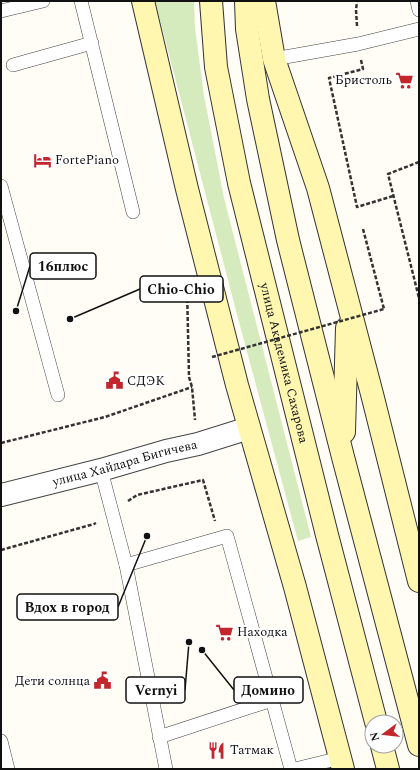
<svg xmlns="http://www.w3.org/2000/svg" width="420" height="770" font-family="Spectral,serif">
  <rect width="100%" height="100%" fill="#fffdf5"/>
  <polygon fill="#d5ebbd" points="155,1 194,1 195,28 204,96 224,198 311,537 298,541 239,322"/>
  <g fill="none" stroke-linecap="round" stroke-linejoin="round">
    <defs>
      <g id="lane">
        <polyline points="81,1 133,212"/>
        <polyline points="417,1 419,10"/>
        <polyline points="1,11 43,1"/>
        <polyline points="274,59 358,44 419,29"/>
        <polyline points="13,65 92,43"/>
        <polyline points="1,186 58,395"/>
        <polyline points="101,470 126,565 166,769"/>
        <polyline points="126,565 227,536 291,769"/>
        <polyline points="159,737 272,700"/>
        <polyline points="1,741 8,769"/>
        <polyline points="295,769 340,758"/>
      </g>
      <g id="street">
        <path id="s1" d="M1 495 101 470 166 451 198 444 249 428"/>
      </g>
      <g id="secondary">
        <polyline points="143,1 187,189 237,385 295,587 343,769"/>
        <path id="s2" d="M211 1 216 67 239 183 327 535 376 722"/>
        <polyline points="246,1 247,29 258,99 288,240 343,457 419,745"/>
        <polyline points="264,1 274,59 318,188 372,394 419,581"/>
        <polyline points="344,432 347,328"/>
        <polyline points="382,746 388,769"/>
      </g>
    </defs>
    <use href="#lane" stroke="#444" stroke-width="14"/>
    <use href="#street" stroke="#444" stroke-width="24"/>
    <use href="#secondary" stroke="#333" stroke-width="24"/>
    <g stroke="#333" stroke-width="2.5" stroke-dasharray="4 2" stroke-linecap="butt">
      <polyline points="357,26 356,10 357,1"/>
      <polyline points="361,60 363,69 329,78 357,207 393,196"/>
      <polyline points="419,162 388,174 419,298"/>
      <polyline points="363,229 384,309"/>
      <polyline points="187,287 189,377 192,387 195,420"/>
      <polyline points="1,443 105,417 192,387"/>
      <polyline points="128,501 137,495 203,480 215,521"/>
      <polyline points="1,550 94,524 96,523"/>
    </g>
    <use href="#lane" stroke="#fff" stroke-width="13"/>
    <use href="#street" stroke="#fff" stroke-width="22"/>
    <use href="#secondary" stroke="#fff6b0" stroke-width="22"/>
    <polyline stroke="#333" stroke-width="2.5" stroke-dasharray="4 2" stroke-linecap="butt" points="212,357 384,309"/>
  </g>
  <defs>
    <symbol id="supermarket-bare" viewBox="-9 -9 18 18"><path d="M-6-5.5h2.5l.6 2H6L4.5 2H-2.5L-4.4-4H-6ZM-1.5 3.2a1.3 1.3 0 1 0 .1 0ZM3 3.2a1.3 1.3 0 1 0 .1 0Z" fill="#c4262e" stroke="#fff" stroke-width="2.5" paint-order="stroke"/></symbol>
    <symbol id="hotel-bare" viewBox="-9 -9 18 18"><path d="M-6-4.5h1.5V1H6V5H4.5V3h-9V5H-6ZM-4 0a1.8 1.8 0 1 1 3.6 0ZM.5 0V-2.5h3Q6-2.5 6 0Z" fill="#c4262e" stroke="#fff" stroke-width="2.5" paint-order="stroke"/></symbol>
    <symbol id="civic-bare" viewBox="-9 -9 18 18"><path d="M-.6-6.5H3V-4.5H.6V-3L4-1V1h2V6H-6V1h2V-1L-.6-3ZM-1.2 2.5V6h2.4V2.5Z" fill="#c4262e" stroke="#fff" stroke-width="2.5" paint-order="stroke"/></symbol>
    <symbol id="restaurant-bare" viewBox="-9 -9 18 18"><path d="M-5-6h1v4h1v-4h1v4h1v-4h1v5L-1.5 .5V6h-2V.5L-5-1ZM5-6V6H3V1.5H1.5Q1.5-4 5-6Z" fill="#c4262e" stroke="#fff" stroke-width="2.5" paint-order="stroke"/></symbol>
  </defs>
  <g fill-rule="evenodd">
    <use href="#supermarket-bare" x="392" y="68" width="25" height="25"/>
    <use href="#hotel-bare" x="30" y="148" width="25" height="25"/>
    <use href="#civic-bare" x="102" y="368" width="25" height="25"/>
    <use href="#supermarket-bare" x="212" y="620" width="25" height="25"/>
    <use href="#civic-bare" x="90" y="668" width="25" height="25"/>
    <use href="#restaurant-bare" x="204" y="738" width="25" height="25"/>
  </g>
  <g text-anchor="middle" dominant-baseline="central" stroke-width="4" stroke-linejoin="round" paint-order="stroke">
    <g font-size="13" fill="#111" stroke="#fff" text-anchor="start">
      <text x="392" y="80" text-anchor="end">Бристоль</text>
      <text x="55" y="160">FortePiano</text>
      <text x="127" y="381">СДЭК</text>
      <text x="237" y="632">Находка</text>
      <text x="90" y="681" text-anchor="end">Дети солнца</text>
      <text x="230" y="750">Татмак</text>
    </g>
    <g font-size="13" fill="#111" stroke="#fff">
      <text stroke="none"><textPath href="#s2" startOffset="370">улица Академика Сахарова</textPath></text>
      <text stroke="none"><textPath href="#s1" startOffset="128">улица Хайдара Бигичева</textPath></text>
    </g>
  </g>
  <path fill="none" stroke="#111" stroke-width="1.5" d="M16 311L30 266M70 319L140 289M147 536L118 607M202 650L234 690M189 642L185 690"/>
  <g fill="#111" stroke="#fff" stroke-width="1.5">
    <circle cx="16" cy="311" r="4"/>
    <circle cx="70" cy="319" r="4"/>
    <circle cx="147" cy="536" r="4"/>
    <circle cx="202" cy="650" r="4"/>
    <circle cx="189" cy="642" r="4"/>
  </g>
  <g fill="#fff" stroke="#111" stroke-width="1.5">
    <rect x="30" y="253" width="66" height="26" rx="4"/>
    <rect x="140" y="276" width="83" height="26" rx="4"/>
    <rect x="17" y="594" width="101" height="26" rx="4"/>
    <rect x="234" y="677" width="69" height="26" rx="4"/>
    <rect x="126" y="677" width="59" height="26" rx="4"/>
  </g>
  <g font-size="14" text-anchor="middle" font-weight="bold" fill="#111">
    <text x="63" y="271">16плюс</text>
    <text x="181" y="294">Chio-Chio</text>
    <text x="67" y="612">Вдох в город</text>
    <text x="268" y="695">Домино</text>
    <text x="156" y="695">Vernyi</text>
  </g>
  <rect width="420" height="770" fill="none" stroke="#111111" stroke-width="4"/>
  <g transform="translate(384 734) rotate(255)"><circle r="19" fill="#ffffff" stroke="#a0a0a0"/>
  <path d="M0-3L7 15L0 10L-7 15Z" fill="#c4262e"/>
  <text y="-6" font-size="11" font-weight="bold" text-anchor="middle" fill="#111111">N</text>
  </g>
</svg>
